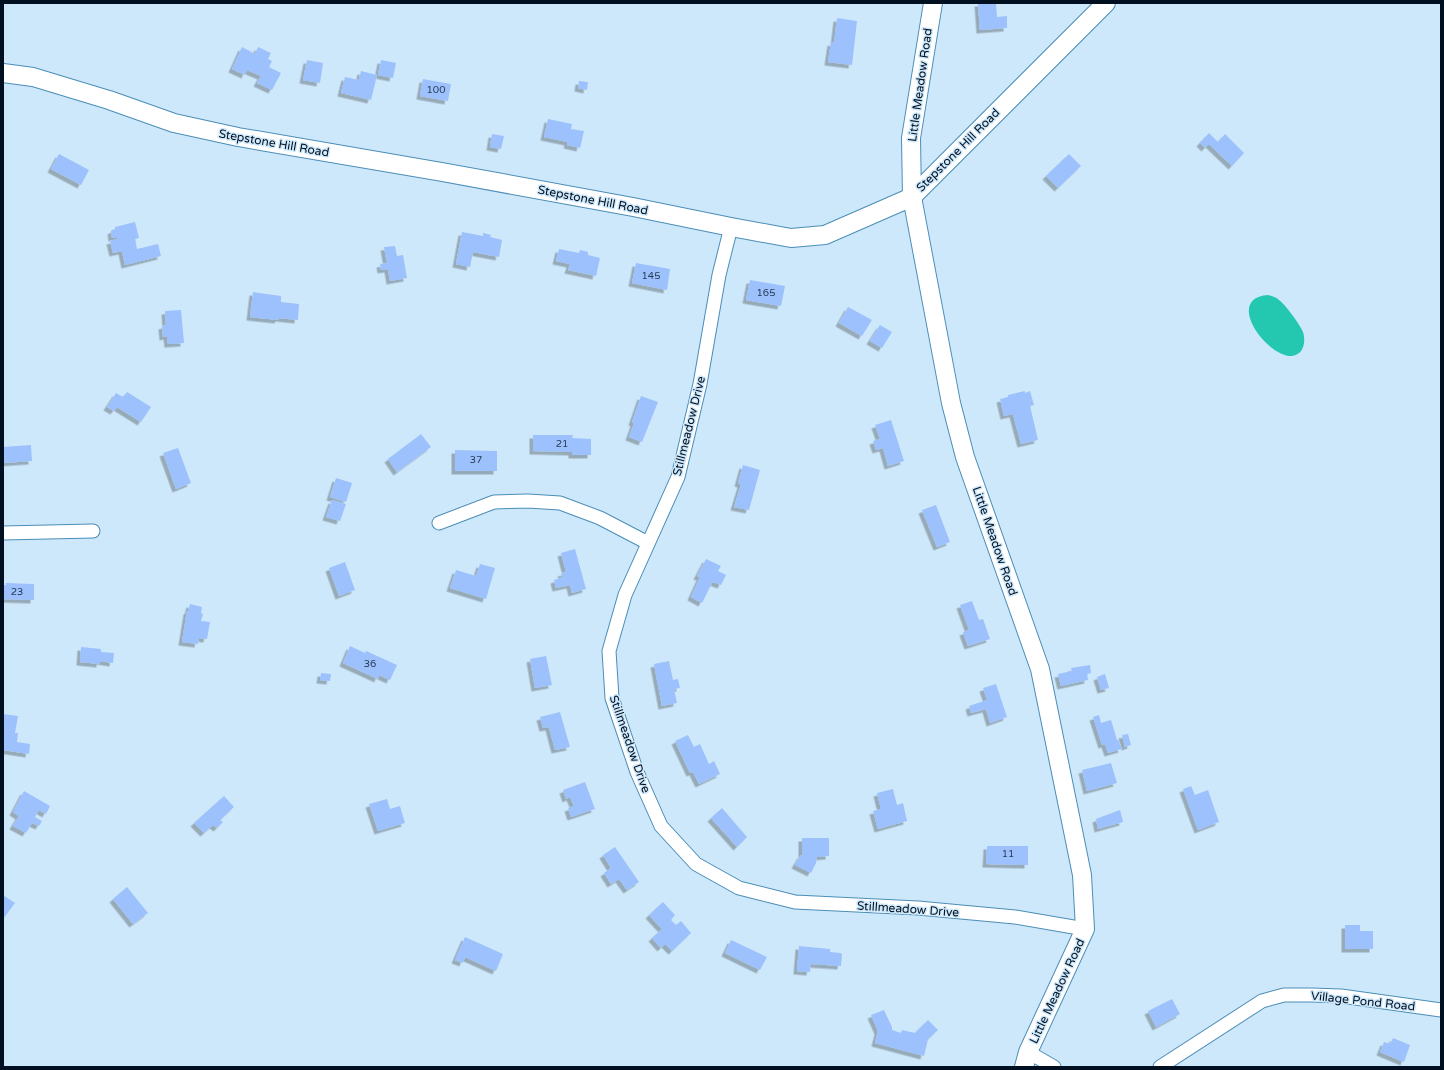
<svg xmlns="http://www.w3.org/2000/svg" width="1444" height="1070" font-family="'Varela Round',sans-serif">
  <defs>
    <filter id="shadow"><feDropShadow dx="-3.5" dy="3.5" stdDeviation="0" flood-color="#0004"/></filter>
  </defs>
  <rect width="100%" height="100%" fill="#cee8fb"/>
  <path fill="#24c8b0" d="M1268 295C1272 296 1276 297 1279 300 1285 304 1301 326 1303 332 1306 341 1304 355 1292 356 1266 357 1224 298 1268 295Z"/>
  <g fill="#9cc1fc" filter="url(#shadow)">
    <polygon points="978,3 996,3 997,17 1007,16 1007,28 980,30"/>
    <polygon points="837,18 857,21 852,65 828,62 831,42 834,43"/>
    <polygon points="242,47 255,54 258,47 271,53 268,59 272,61 269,67 281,73 272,90 257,83 261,76 247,70 245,75 232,69"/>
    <polygon points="307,60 323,63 320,83 303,80"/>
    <polygon points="381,60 396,63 393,78 378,75"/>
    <polygon points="361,71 377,75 371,100 341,93 345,77 359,80"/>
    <polygon points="423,79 451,84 448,101 420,96"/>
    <polygon points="579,81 588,82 587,90 578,88"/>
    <polygon points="548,119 572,124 571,129 584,131 580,148 567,145 568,142 544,137"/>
    <polygon points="1209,133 1218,142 1225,134 1244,153 1232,166 1209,144 1205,148 1200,143"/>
    <polygon points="492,134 504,136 501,149 490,147"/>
    <polygon points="59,154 89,170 81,185 51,169"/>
    <polygon points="1069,154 1081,166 1058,188 1046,176"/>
    <polygon points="135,222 139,238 135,239 137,249 158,244 161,256 125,265 122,251 113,253 110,241 117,239 117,237 112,238 111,231 115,229 115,227"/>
    <polygon points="462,232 483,236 483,233 491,235 490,237 502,240 499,257 473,252 470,267 456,264"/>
    <polygon points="395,246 397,256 403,255 407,278 390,281 388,269 381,270 380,264 387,263 384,247"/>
    <polygon points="559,249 579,253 580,250 588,252 588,255 600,258 596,276 568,270 570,264 556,261"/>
    <polygon points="636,263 670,269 667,290 632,283"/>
    <polygon points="750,280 785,286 781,306 746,300"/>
    <polygon points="253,292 281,296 281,302 299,304 298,320 279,318 278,320 250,317"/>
    <polygon points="848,307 872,320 862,336 839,323"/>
    <polygon points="181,310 184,343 168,344 167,336 163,337 162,326 166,325 165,311"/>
    <polygon points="880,325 892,332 882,348 870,341"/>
    <polygon points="1025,391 1025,393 1030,391 1034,405 1030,406 1038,440 1021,444 1013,414 1004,416 1000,399 1008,397 1008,395"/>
    <polygon points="127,392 151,407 141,422 117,407 114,411 107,407 116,393 123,397"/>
    <polygon points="641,396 658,402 642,442 629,437 634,423 632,422"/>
    <polygon points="891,420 904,461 888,466 883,448 876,450 873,441 880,439 875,425"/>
    <polygon points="421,434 431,447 397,472 388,459"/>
    <polygon points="533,435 573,435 572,438 591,439 591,455 572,455 572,452 533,451"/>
    <polygon points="31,445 32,461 3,463 3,447"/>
    <polygon points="178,448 191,483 176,489 163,453"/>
    <polygon points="455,450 497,451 497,471 455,471"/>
    <polygon points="743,465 760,470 749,510 734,507 741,484 738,483"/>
    <polygon points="336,478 352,483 346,502 330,497"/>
    <polygon points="332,500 346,504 340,521 326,517"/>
    <polygon points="936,505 950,542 937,547 922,510"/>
    <polygon points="575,549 586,589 572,593 570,585 556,588 554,580 563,577 561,573 566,572 561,553"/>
    <polygon points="706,559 721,566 718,571 726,575 721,585 713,582 712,583 702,603 691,597 700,577 697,576"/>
    <polygon points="345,562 355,590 339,596 329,568"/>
    <polygon points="480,564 495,568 486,599 450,588 456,570 476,576"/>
    <polygon points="6,583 34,584 34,600 3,599 3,585 6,585"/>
    <polygon points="972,601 979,620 983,619 990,639 968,646 963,632 969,630 960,605"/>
    <polygon points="190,604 202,607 201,613 203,614 201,621 210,622 207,639 199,638 198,644 182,642 187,611 188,611"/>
    <polygon points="350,646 365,653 366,651 397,665 390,680 379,675 378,679 343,663"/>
    <polygon points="81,647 101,649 101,652 114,653 113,663 100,661 100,664 80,662"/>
    <polygon points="546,656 552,685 535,688 530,659"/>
    <polygon points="669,661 673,680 678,679 680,688 674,689 677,703 662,706 654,664"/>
    <polygon points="1090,665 1091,673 1087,674 1088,680 1061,686 1058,674 1072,671 1071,668"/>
    <polygon points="321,673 331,674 330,681 320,680"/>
    <polygon points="1105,674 1109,688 1101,690 1097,677"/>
    <polygon points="996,684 1007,717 990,723 986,709 971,713 969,706 987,700 983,688"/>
    <polygon points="560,712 570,747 555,750 549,727 543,728 540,717"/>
    <polygon points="3,714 18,716 15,733 18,733 17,742 30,744 29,754 3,750"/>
    <polygon points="1099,715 1101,723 1111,720 1117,740 1118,740 1122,749 1108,753 1105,744 1102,745 1093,717"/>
    <polygon points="1128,734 1131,745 1125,747 1122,735"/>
    <polygon points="688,735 694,747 700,744 709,764 714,761 720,774 699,784 693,772 690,773 675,741"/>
    <polygon points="1111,763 1117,783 1087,791 1082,770"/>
    <polygon points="585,782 595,809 571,817 568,808 574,806 570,797 566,799 563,790"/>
    <polygon points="1191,786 1195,795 1208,790 1219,822 1198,830 1183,789"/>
    <polygon points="893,789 897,805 903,803 907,821 878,829 873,811 881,809 877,793"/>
    <polygon points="24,791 50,806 46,814 39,810 35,817 42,821 39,826 32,823 26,833 13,826 19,816 13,812"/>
    <polygon points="224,796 234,807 220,820 223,822 217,828 213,825 204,833 194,823"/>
    <polygon points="387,799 390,809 400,806 405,823 378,831 369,804"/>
    <polygon points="722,808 747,837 737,847 711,818"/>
    <polygon points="1120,810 1123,822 1098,829 1096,819"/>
    <polygon points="802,838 829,838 829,856 817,857 816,863 811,873 795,865 801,855 802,855"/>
    <polygon points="987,846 1028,846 1028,865 986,864"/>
    <polygon points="615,847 639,882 627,890 619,879 611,884 604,873 611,868 603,855"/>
    <polygon points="127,887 148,913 133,924 113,899"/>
    <polygon points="3,895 15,903 3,919"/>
    <polygon points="663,902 675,915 671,920 676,925 681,921 691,933 672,951 665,944 661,948 652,938 662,929 649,915"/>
    <polygon points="1345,925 1360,925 1360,931 1373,931 1373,949 1345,949"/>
    <polygon points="465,937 503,954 496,971 465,957 463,963 455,960"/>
    <polygon points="731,940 767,957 760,970 725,953"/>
    <polygon points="799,946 830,949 830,952 840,953 842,954 841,966 811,964 810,972 797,971"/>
    <polygon points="1172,999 1180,1014 1156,1027 1148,1011"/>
    <polygon points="884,1010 892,1027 892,1030 901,1033 902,1030 915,1033 928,1020 938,1030 928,1039 924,1056 875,1043 878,1031 871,1015"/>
    <polygon points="1393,1038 1410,1045 1404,1062 1380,1052 1384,1042 1390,1044"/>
  </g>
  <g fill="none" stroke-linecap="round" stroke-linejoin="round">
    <defs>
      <g id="street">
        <polyline points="731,227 719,275 700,384 678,477 625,595 609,651 612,698 637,772 661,826 696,864 739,888 795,902 918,908 1015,917 1085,929"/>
        <polyline points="439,523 494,502 528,501 560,503 600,518 648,543"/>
        <polyline points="3,533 93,531"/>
        <polyline points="1028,1052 1054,1067"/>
        <polyline points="1160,1067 1262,1001 1284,995 1312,995 1341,996 1441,1010"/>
      </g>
      <g id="secondary">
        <polyline points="933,3 911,138 912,197 951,403 965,457 1040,669 1082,875 1085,929 1028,1052 1024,1067"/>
        <polyline points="3,73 33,77 109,100 174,123 238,137 442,172 633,207 731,227 791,238 825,235 912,197 1106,3"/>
      </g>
    </defs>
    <use href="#street" stroke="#4b8db7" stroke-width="15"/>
    <use href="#secondary" stroke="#4b8db7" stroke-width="20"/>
    <use href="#street" stroke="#fff" stroke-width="13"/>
    <use href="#secondary" stroke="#fff" stroke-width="18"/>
  </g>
  <g text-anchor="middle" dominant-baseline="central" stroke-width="3" stroke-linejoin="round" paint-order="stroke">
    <g font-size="10" fill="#273c57">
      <text x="436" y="90">100</text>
      <text x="651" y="276">145</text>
      <text x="766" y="293">165</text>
      <text x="562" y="444">21</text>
      <text x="476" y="460">37</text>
      <text x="17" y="592">23</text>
      <text x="370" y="664">36</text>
      <text x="1008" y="854">11</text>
    </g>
    <g font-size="12" fill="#001020" stroke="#cee8fb">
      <text transform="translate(920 85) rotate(-82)">Little Meadow Road</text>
      <text transform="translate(274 143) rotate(10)">Stepstone Hill Road</text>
      <text transform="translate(958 150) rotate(-45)">Stepstone Hill Road</text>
      <text transform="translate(593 200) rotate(11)">Stepstone Hill Road</text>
      <text transform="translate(689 426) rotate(-76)">Stillmeadow Drive</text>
      <text transform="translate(995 541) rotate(71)">Little Meadow Road</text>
      <text transform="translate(630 744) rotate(71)">Stillmeadow Drive</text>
      <text transform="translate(908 909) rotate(4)">Stillmeadow Drive</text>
      <text transform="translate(1057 991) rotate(-65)">Little Meadow Road</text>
      <text transform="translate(1363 1001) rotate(6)">Village Pond Road</text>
    </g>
  </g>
  <rect width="1444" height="1070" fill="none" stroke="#001020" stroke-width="8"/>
</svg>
